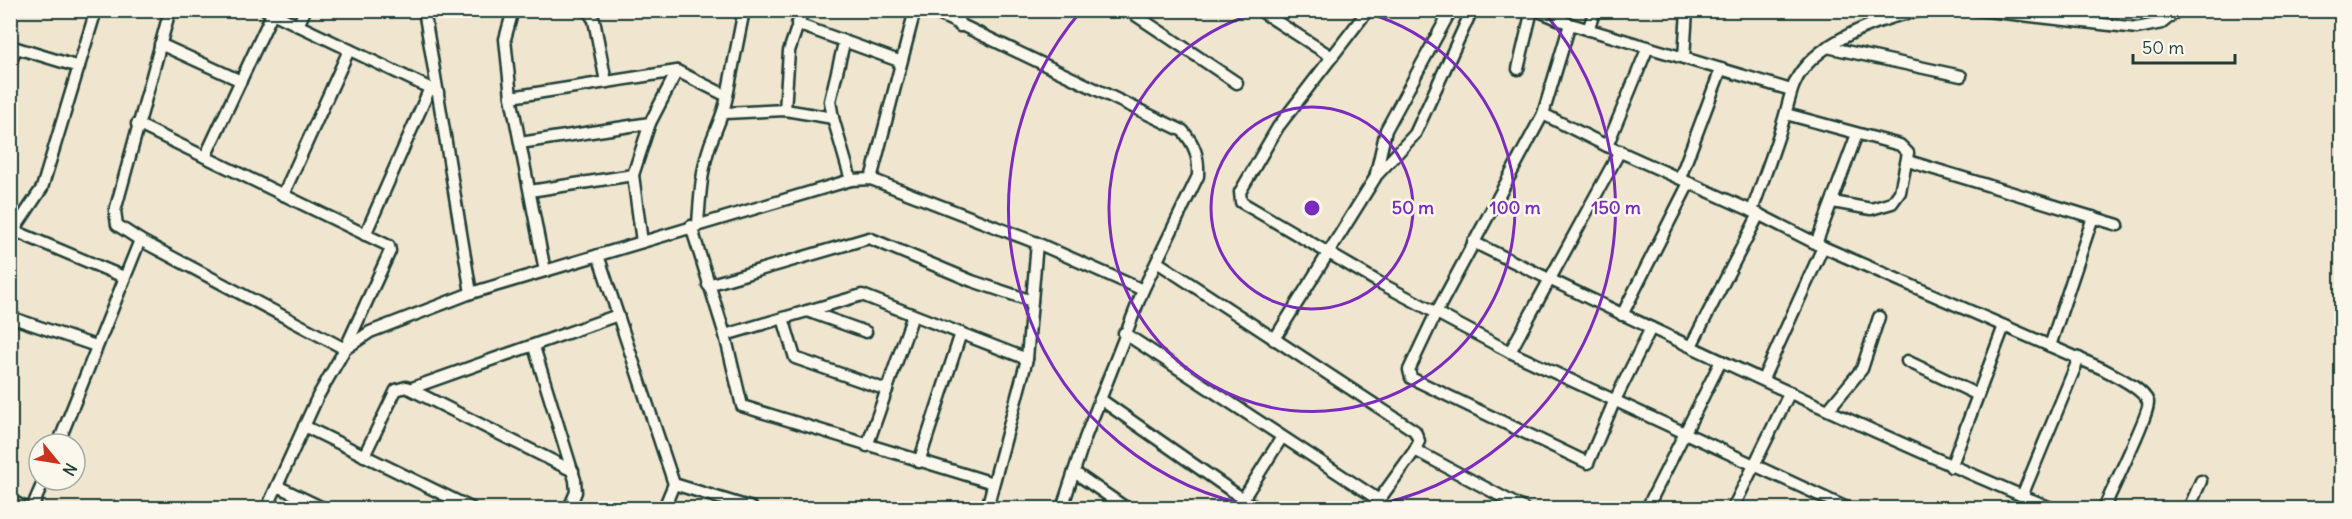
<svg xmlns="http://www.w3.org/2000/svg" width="2352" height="519" font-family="Delius,sans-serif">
  <rect width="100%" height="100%" fill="#f0e5cf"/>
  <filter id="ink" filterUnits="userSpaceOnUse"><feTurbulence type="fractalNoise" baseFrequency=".0167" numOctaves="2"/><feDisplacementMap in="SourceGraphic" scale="12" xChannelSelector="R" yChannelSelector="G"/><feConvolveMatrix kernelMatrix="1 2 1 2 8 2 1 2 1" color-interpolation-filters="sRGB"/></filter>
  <g filter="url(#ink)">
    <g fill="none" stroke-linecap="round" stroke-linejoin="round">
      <defs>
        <g id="street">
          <polyline points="266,10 438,92"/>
          <polyline points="424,10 471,293"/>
          <polyline points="513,10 505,39 511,97 545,271"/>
          <polyline points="587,10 594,20 606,82"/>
          <path d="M930 10 1183 131C1195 145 1199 157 1198 176L1143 290"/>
          <polyline points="955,10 960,26"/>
          <polyline points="1128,10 1237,83"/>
          <polyline points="1259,10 1332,57"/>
          <polyline points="1368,10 1278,127 1240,192 1241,202 1380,283 1510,352 1847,508"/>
          <polyline points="1536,10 1570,24 1791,90"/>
          <polyline points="1977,10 2137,28 2162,23 2178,10"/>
          <polyline points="797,24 899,61"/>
          <polyline points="1570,24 1543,114 1436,313 1409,370 1411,378 1588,463 1614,402 1651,328"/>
          <polyline points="298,26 305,10"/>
          <polyline points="1588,30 1595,10"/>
          <polyline points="844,43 830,101 833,118 851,180"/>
          <polyline points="160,44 241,81"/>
          <polyline points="10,46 79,67"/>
          <polyline points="1827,47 1961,76"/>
          <polyline points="1684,58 1687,10"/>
          <polyline points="10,64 16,48"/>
          <polyline points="1518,69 1532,10"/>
          <polyline points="727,96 744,10"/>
          <path d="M511 97 677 71 727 96C724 114 716 128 710 145 701 171 700 197 698 224"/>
          <polyline points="785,110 789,51 803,10"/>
          <polyline points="725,113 785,110 833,118"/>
          <path d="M1543 114 1607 146 1752 211 1823 247 2103 369C2115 376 2143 388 2148 402 2151 410 2110 494 2104 508"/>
          <polyline points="1786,114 1900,145 1908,153 1900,192 1892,203 1871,209 1833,202"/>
          <polyline points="137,124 389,246 390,251 345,349 140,240 117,225 115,211 170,10"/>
          <polyline points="520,143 650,123 677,71"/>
          <polyline points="1607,146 1648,47"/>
          <polyline points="205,157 272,14"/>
          <polyline points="1908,161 2118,225"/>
          <polyline points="633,175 650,123"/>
          <polyline points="1375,177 1415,134 1472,10"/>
          <polyline points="1680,178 1721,69"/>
          <polyline points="871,179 915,10"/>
          <polyline points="530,191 633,175 642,242"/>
          <polyline points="283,195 349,50"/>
          <path d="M1752 211C1763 179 1776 147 1785 115 1790 98 1792 82 1804 68 1828 38 1889 14 1927 10"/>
          <polyline points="691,226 725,335 862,295 1027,359"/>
          <polyline points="10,229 124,277"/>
          <polyline points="14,230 42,188 96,10"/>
          <polyline points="365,235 430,88"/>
          <path d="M1473 242C1663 335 1855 426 2051 508"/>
          <polyline points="1816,244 1857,134"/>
          <polyline points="598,255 674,484 752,508"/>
          <polyline points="708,285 869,238 972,281 1032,301"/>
          <polyline points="807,311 866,332"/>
          <polyline points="1622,315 1689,183"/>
          <polyline points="10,317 96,346"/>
          <polyline points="783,318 795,358 887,390"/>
          <polyline points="1124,333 1379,500 1415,450 1419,441 1415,431 1157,262"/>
          <polyline points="725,335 742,406 993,483"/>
          <polyline points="1274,340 1375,178 1386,130 1451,10"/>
          <polyline points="1691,346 1759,214"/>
          <polyline points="2050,346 2093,217"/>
          <polyline points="534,347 575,480 576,492 569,508"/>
          <polyline points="1510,352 1620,151"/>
          <polyline points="1907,361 1978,395"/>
          <polyline points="1763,379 1823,247"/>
          <polyline points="412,388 618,315"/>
          <polyline points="1100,399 1256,508"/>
          <polyline points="1828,410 1862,369 1879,317"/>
          <polyline points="304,426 471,508"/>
          <polyline points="58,444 140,240"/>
          <polyline points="867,446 913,315"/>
          <polyline points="1415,450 1523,508"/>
          <polyline points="364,456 396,390 406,387 573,471"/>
          <polyline points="919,462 961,333"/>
          <polyline points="1951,467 2004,326"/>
          <polyline points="1074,472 1126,508"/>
          <polyline points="277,486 323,508"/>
          <polyline points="2022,496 2079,358"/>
          <polyline points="1243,499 1282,437"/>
          <polyline points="10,500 26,508"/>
          <polyline points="32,508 44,480"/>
          <polyline points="267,508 318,396 345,349 370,332 471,293 851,180 871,179 1037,243 1143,290 1085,438 1062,508"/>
          <polyline points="664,508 674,484"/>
          <polyline points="987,508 1027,359 1037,243"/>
          <polyline points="1647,508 1721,361"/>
          <polyline points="1733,508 1790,392"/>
          <polyline points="2189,508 2201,481"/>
        </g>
      </defs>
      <use href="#street" stroke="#1f3d34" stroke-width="15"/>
      <use href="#street" stroke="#fbf7ec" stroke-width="10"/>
    </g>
  </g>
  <g fill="none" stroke="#7b2cbf" stroke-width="3">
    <circle cx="1312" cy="208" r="101"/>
    <path d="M1359 11A203 203 0 1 1 1265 11"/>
    <path d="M1264 508A304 304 0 0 1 1081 11M1543 11A304 304 0 0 1 1360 508"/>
  </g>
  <circle cx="1312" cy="208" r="9" fill="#7b2cbf" stroke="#fbf7ec" stroke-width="3"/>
  <g font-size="18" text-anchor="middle" font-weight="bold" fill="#7b2cbf" stroke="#fbf7ec" stroke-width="5" stroke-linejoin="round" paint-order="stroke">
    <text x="1413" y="214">50 m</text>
    <text x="1515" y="214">100 m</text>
    <text x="1616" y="214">150 m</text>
  </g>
  <rect width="2352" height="519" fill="none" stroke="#fbf7ec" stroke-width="36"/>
  <rect x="18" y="18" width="2316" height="483" fill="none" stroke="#1f3d34" stroke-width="2" filter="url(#ink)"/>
  <g transform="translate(57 462) rotate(120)"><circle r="28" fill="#fbf7ec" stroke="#a3ada2" stroke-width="1.5"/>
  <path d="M0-4.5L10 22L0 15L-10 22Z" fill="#c8321e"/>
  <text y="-9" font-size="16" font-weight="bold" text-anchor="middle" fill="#1f3d34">N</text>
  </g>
  <path d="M2133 54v9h102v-9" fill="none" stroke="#1f3d34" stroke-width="3"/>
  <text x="2142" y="54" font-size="18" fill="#1f3d34" stroke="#fbf7ec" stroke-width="4.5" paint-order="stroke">50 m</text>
</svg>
